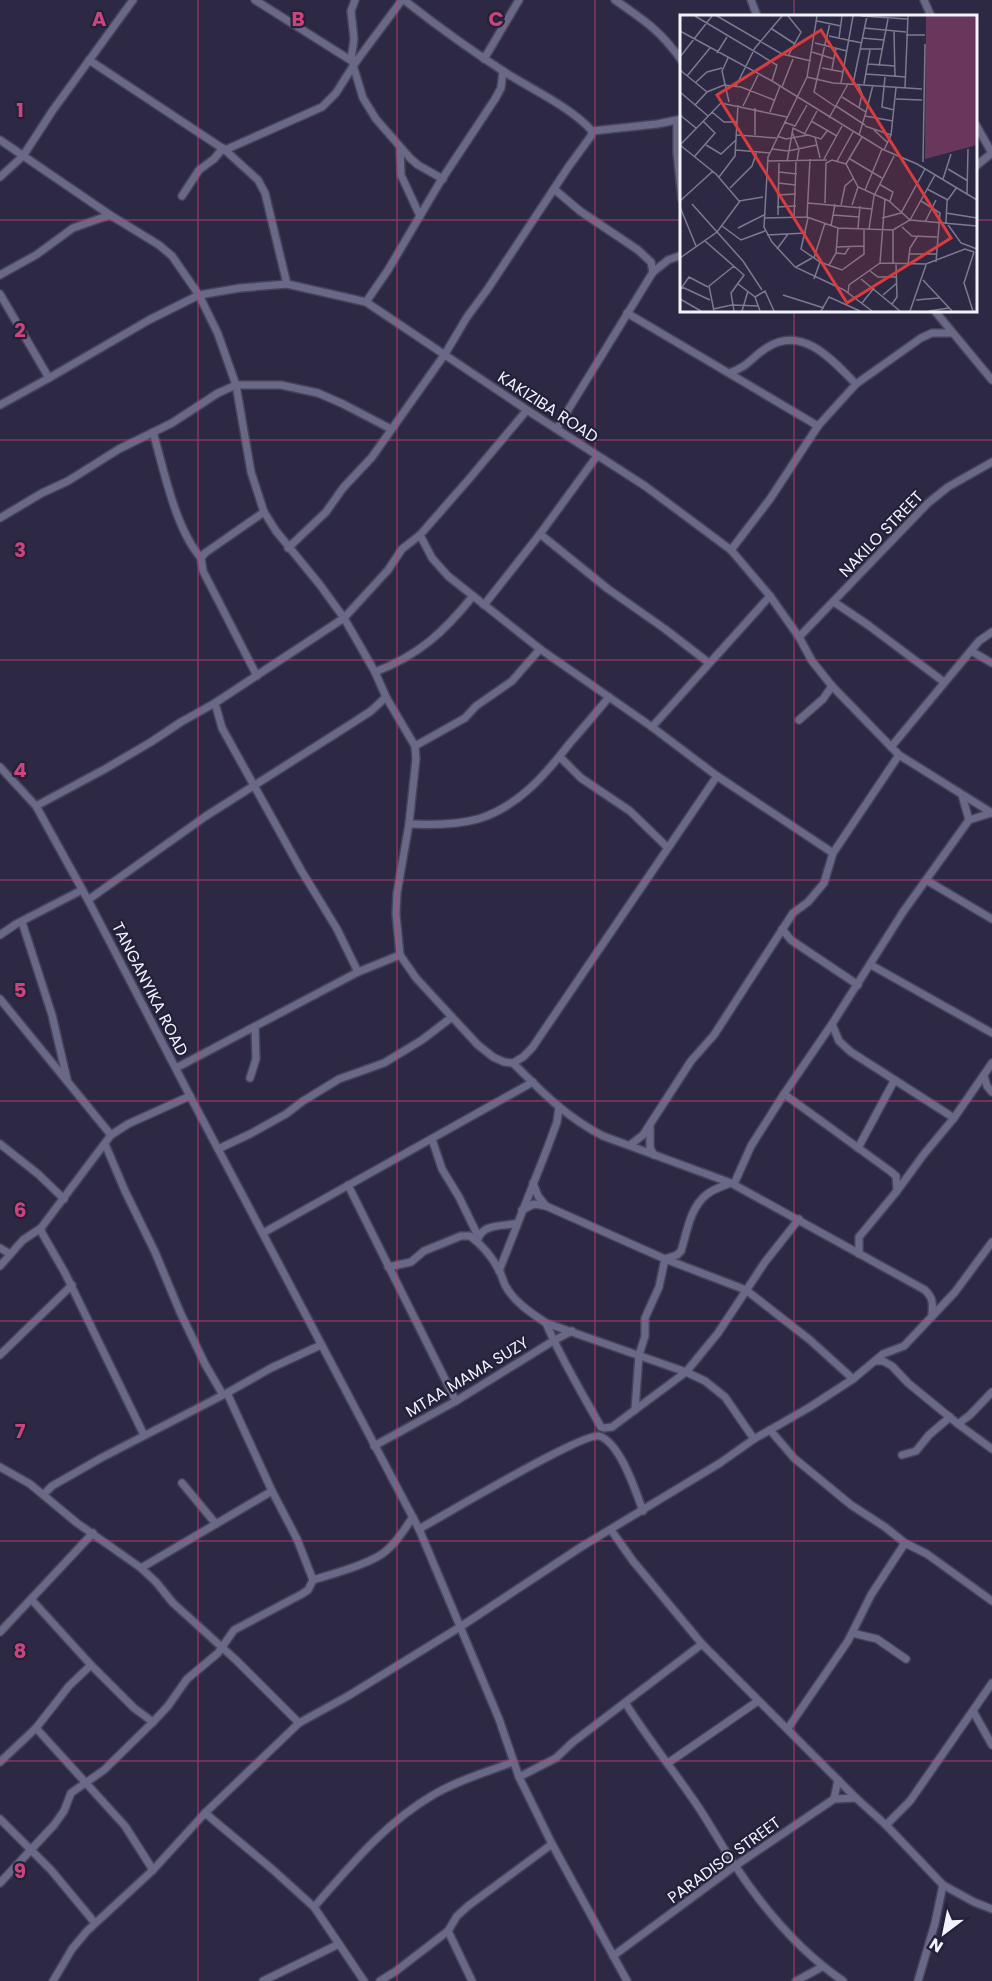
<svg xmlns="http://www.w3.org/2000/svg" width="992" height="1981" font-family="Poppins,sans-serif">
  <rect width="100%" height="100%" fill="#2d2945"/>
  <g fill="none" stroke-linecap="round" stroke-linejoin="round">
    <defs>
      <g id="street">
        <polyline points="255,0 355,63"/>
        <path d="M615 0C644 20 661 31 682 61"/>
        <polyline points="751,0 757,16"/>
        <polyline points="924,0 931,16"/>
        <polyline points="484,59 519,0"/>
        <polyline points="89,60 225,150 258,180 265,193 287,284"/>
        <polyline points="351,60 354,39 351,11 355,0"/>
        <polyline points="353,65 363,98 376,119 410,158 418,165 443,179"/>
        <polyline points="677,121 677,153 682,200"/>
        <polyline points="976,125 992,153"/>
        <polyline points="592,131 657,124 682,119"/>
        <polyline points="0,140 110,215 159,245 172,256 199,295 218,334 236,385 251,472 264,512 276,531 320,585 344,618 375,672 386,697 415,746 416,759 409,824 397,893 396,914 400,955 416,978 452,1017 478,1045 493,1057 504,1062 513,1063 523,1057 532,1048 717,776"/>
        <polyline points="400,148 401,175 420,216"/>
        <polyline points="225,150 322,107 336,93 355,63 402,0"/>
        <polyline points="976,166 992,153"/>
        <polyline points="0,177 23,156 53,110 133,0"/>
        <polyline points="554,189 580,211 638,250 651,262 653,272"/>
        <polyline points="182,196 199,170 214,159 223,148"/>
        <polyline points="0,275 36,255 73,228 110,215"/>
        <polyline points="0,294 49,378"/>
        <polyline points="366,302 388,270 440,182 495,99 501,88 503,71"/>
        <polyline points="934,310 992,380"/>
        <polyline points="627,313 818,426"/>
        <path d="M729 373C750 366 751 357 768 347 803 325 833 361 856 384"/>
        <polyline points="0,405 49,378 149,320 199,295 240,288 287,284 366,302 527,410 645,486 731,550 770,596 799,637 812,661 832,686 899,755 992,813"/>
        <polyline points="557,428 653,272 668,260 682,255"/>
        <path d="M153 432C164 470 175 528 201 558"/>
        <polyline points="0,518 42,493 68,481 119,449 172,423 218,393 236,385 281,385 318,393 343,404 391,429"/>
        <polyline points="540,534 608,589 665,629 709,663"/>
        <polyline points="420,535 432,558 448,576 540,649 652,727 717,776 833,853"/>
        <path d="M288 548 326 512 343 488 372 457 445 354 467 317 487 290 569 166 591 136 592 131C571 107 529 88 503 71 469 49 436 25 404 0"/>
        <polyline points="731,550 770,499 818,426 856,384 921,338 932,333 952,333"/>
        <polyline points="834,602 868,625 944,682"/>
        <polyline points="484,605 540,534 597,456"/>
        <polyline points="799,637 928,503 948,487 992,462"/>
        <polyline points="971,651 992,663"/>
        <path d="M375 672C419 655 444 632 473 596"/>
        <polyline points="257,676 203,571 201,558 205,553 264,512"/>
        <polyline points="215,703 222,728 301,870 337,929 358,972"/>
        <polyline points="799,720 823,699 832,686"/>
        <polyline points="652,727 770,596"/>
        <polyline points="415,746 465,718 476,706 512,681 540,649"/>
        <polyline points="891,747 979,641 992,632"/>
        <polyline points="560,757 581,778 630,811 667,847"/>
        <polyline points="0,767 36,806 88,900 190,1096 419,1529 499,1719 519,1777 552,1844 627,1981"/>
        <polyline points="962,795 969,820"/>
        <polyline points="36,806 105,769 151,742 181,722 215,703 344,618 388,570 402,549 420,535 469,479 527,410"/>
        <path d="M409 824C432 825 456 825 478 819 518 807 546 774 570 743 583 728 596 713 609 697"/>
        <polyline points="926,880 992,919"/>
        <polyline points="88,900 206,816 351,724 371,711 386,697"/>
        <polyline points="22,922 52,1015 67,1079"/>
        <polyline points="782,929 791,940 858,985"/>
        <polyline points="0,935 16,924 82,890"/>
        <polyline points="871,965 992,1033"/>
        <polyline points="0,999 111,1135"/>
        <polyline points="832,1024 839,1041 851,1052 954,1118"/>
        <path d="M513 1063C542 1092 566 1117 603 1136L731 1183 925 1290C933 1298 933 1303 932 1314"/>
        <polyline points="176,1068 358,972 400,955"/>
        <polyline points="984,1076 987,1086 992,1092"/>
        <polyline points="250,1078 256,1059 255,1027"/>
        <polyline points="784,1094 890,1171 896,1176 897,1190"/>
        <polyline points="650,1125 650,1148 654,1155"/>
        <polyline points="432,1139 442,1169 459,1197 478,1236"/>
        <polyline points="0,1144 38,1174 64,1199"/>
        <polyline points="105,1144 125,1191 155,1252 180,1312 205,1364 223,1395"/>
        <polyline points="630,1145 643,1135 691,1061 714,1035 793,913 808,902 824,883 833,853 899,755"/>
        <polyline points="858,1148 894,1081"/>
        <polyline points="218,1149 250,1134 286,1114 303,1101 339,1079 384,1063 422,1040 452,1017"/>
        <polyline points="533,1183 538,1196 546,1206"/>
        <polyline points="734,1184 751,1146 784,1094 832,1024 903,912 969,820 991,813"/>
        <polyline points="348,1185 456,1401"/>
        <polyline points="522,1210 534,1204 546,1206 665,1259 746,1290 810,1340 853,1379"/>
        <polyline points="263,1233 533,1082"/>
        <path d="M478 1239C483 1223 504 1227 517 1223"/>
        <polyline points="0,1248 10,1254"/>
        <polyline points="859,1254 859,1237 897,1191 924,1154 954,1118 992,1063"/>
        <polyline points="0,1266 23,1240 41,1228"/>
        <path d="M388 1267 411 1262 424 1251 461 1236H470C482 1245 493 1258 500 1272 502 1276 503 1281 505 1285 513 1301 531 1313 546 1323L686 1372 705 1381 725 1397 754 1439"/>
        <polyline points="499,1271 547,1149 557,1122 559,1107"/>
        <path d="M546 1323C561 1359 582 1393 601 1427L604 1428 612 1427 686 1372 718 1333 765 1262 799 1219"/>
        <polyline points="0,1355 72,1285"/>
        <polyline points="876,1361 883,1361 892,1366 908,1383 958,1424 992,1449"/>
        <path d="M635 1410 639 1355 645 1336V1318L659 1287 665 1259 677 1255 681 1251C687 1232 690 1208 706 1195 713 1189 723 1186 731 1183"/>
        <polyline points="958,1424 970,1415 992,1392"/>
        <polyline points="770,1430 794,1458 851,1505 885,1527 905,1543 927,1554 992,1601"/>
        <polyline points="144,1435 65,1273 42,1233 41,1228 111,1135 128,1124 190,1096"/>
        <polyline points="374,1446 456,1401 553,1341 572,1331"/>
        <polyline points="902,1455 916,1451 929,1435 950,1417"/>
        <polyline points="0,1467 30,1484 77,1523 141,1568 156,1582 173,1603 236,1660 299,1723"/>
        <polyline points="182,1483 216,1524"/>
        <polyline points="44,1494 52,1486 101,1458 227,1393 271,1368 321,1345"/>
        <path d="M419 1529C443 1516 583 1432 599 1436 620 1442 636 1492 643 1511"/>
        <polyline points="611,1530 633,1561 702,1644 856,1798 886,1825 943,1885 974,1902 992,1909"/>
        <polyline points="141,1568 272,1491"/>
        <path d="M313 1580C332 1574 374 1563 387 1550 398 1541 405 1528 413 1517"/>
        <polyline points="31,1599 91,1665 134,1708 153,1722"/>
        <polyline points="0,1632 93,1533"/>
        <polyline points="852,1633 877,1639 906,1659"/>
        <path d="M626 1704C648 1739 674 1771 697 1805 710 1824 721 1845 734 1864 763 1908 799 1951 843 1981"/>
        <polyline points="973,1711 992,1745"/>
        <polyline points="36,1728 125,1826 153,1870"/>
        <polyline points="788,1728 848,1641 871,1595 905,1543"/>
        <polyline points="0,1762 36,1728 69,1686 91,1665"/>
        <polyline points="668,1763 758,1701"/>
        <polyline points="519,1777 556,1758 573,1742 702,1644"/>
        <polyline points="834,1799 838,1780"/>
        <polyline points="205,1813 272,1869 314,1907 364,1981"/>
        <polyline points="0,1819 51,1870 95,1923"/>
        <polyline points="886,1825 910,1801 992,1683"/>
        <polyline points="0,1883 54,1825 64,1811 71,1793 104,1770 153,1722 168,1706 187,1679 218,1653 234,1630 302,1594 308,1590 313,1580 297,1539 272,1491 227,1393"/>
        <path d="M314 1907C350 1866 385 1823 433 1795 458 1780 487 1772 513 1762"/>
        <polyline points="613,1956 735,1866 834,1799 856,1798"/>
        <polyline points="53,1981 72,1949 87,1931 153,1870 205,1813 299,1723 348,1696 460,1627 581,1547 720,1463 754,1439 810,1407 853,1379 883,1354 904,1346 955,1292 992,1242"/>
        <polyline points="263,1981 339,1944"/>
        <polyline points="380,1981 396,1971 448,1931"/>
        <polyline points="472,1981 448,1931 457,1916 468,1906 552,1844"/>
        <polyline points="796,1981 822,1967"/>
        <polyline points="918,1981 935,1923 943,1885"/>
      </g>
    </defs>
    <use href="#street" stroke="#464359" stroke-width="10"/>
    <use href="#street" stroke="#6a6887" stroke-width="7"/>
  </g>
  <path fill="none" stroke="#cc447c" stroke-width="1.5" stroke-opacity="0.55" d="M198 0V1981M397 0V1981M595 0V1981M794 0V16M0 220H682M976 220H992M794 310V1981M0 440H992M0 660H992M0 880H992M0 1101H992M0 1321H992M0 1541H992M0 1761H992"/>
  <g text-anchor="middle" dominant-baseline="central" stroke-width="4.5" stroke-linejoin="round" paint-order="stroke">
    <g font-size="16" fill="#f3f3fe" stroke="#23203a">
      <text transform="translate(548 407) rotate(33)">KAKIZIBA ROAD</text>
      <text transform="translate(881 534) rotate(-46)">NAKILO STREET</text>
      <text transform="translate(150 989) rotate(63)">TANGANYIKA ROAD</text>
      <text transform="translate(467 1377) rotate(-31)">MTAA MAMA SUZY</text>
      <text transform="translate(724 1860) rotate(-36)">PARADISO STREET</text>
    </g>
  </g>
  <g transform="translate(680 15)">
    <rect width="297" height="297" fill="#2d2945"/>
    <path d="M246 1H297V130L245 144Z" fill="#69375c"/>
    <path fill="none" stroke="#7c7a8f" stroke-width="1.5" d="M15 1 97 50 92 66M37 1 102 39 131 46M137 1 127 62 88 142 84 212 92 227 115 252 164 275 192 296M181 1 227 4M137 6 161 11M150 8 134 77 156 92M184 13 226 17M92 14 115 29M0 16 92 66 202 134 237 149 297 185M214 16 215 62M226 20H245M149 21 182 28M159 23 162 1M182 23 204 25M135 28 167 36M181 34H202M132 37 154 44M37 38 47 22M108 41 121 17 108 1M0 42 32 1M48 43 42 56 49 87M188 49 215 51M199 51 208 4M142 53 163 57M152 54 156 33M0 55 27 77M186 59 226 62M7 61 30 33M127 62 153 68 242 74M205 62 202 92 214 95M16 67 27 57 42 53M161 68 173 1M173 69 187 1M178 69 182 79 179 93M184 69 190 35M56 71 75 33 102 1M102 72 113 44M225 73 228 1M0 77 28 101M162 82 186 97 179 120M216 84 242 85M15 90 27 77 44 70 61 72 94 85M63 91 79 58M156 91 185 110M32 97 44 107H57M90 97 100 71M186 97 193 70M0 100 16 113M185 101 213 106M149 103 168 69M131 106 157 121M104 107 115 111 127 90M185 111 211 120M194 115 208 128M112 117 119 134 117 146M125 118 137 96M57 120 96 123M75 120V93M97 121 106 124 128 120 141 124 147 116M135 122 140 143M0 130 41 88 107 102M0 130 36 159 59 186 83 182M26 130 41 139 56 125M92 134 108 136 137 130M56 135 90 138M204 135 211 120 216 73M14 142 35 118 23 106M144 144 162 111M170 144 202 163M87 146 147 145M157 146 173 117M107 147 113 113 127 120M243 147 245 29M166 149 182 122M268 154 288 166M99 157 117 159M39 162 55 141 58 90M263 164 271 139M98 168 116 170M199 169 213 177 210 186M277 172 267 186 266 207 281 228 297 234M50 173 72 151 77 136M247 174 268 185M185 175 202 134M287 179 288 134M97 180 116 179M205 184 200 248 246 249 285 234 294 237M0 186 33 156M241 186 260 198 256 247M128 188 192 194M145 188 146 148 152 145 166 149 178 172 209 186 230 205 297 211M12 189 63 246 82 275M161 190 165 171 174 163M172 190 178 172M0 192 16 231M97 192 116 191M266 198 297 203M98 200 99 148M153 200 179 202M114 202 116 147M127 202 130 144M84 203 127 202 158 213 213 215 230 205 255 160M128 203 121 234 140 247 162 255 184 239V214M202 203 221 198 245 154M245 207 256 185M42 211 61 225 85 216M151 211 155 189M222 212 232 221 257 222M58 213 84 200M178 213 180 191M189 214 194 181 214 141M213 215V248M87 220 126 218M25 226 64 260 51 278 54 296M157 232 184 231M97 234 108 219M156 238 165 239 170 231M229 239H256M0 243 37 217 60 186M134 243 145 208M228 249 230 233 237 222M149 250 156 238 158 213M116 252 132 243M190 256 198 262H216M134 264 140 247M181 264 220 296M243 265 272 296M58 269 75 282 80 296M2 272 30 285M0 275 9 262 28 272M168 278 169 270 200 248M103 280 144 293M203 280 217 268M75 282 85 276 94 296M0 284 21 296M236 285 259 283M182 288 194 273M212 289 217 282 216 248M33 294 52 290 79 291M34 296 29 271 54 251M62 296 68 276M141 296 149 282 180 296M230 296 246 250M249 296 269 293M293 296 284 268 294 237"/>
    <path fill="#d93c3d" fill-opacity="0.15" stroke="#d93c3d" stroke-width="3" d="M141 15 271 223 167 288 37 80Z"/>
    <rect width="297" height="297" fill="none" stroke="#f3f3fe" stroke-width="3"/>
  </g>
  <g font-size="20" text-anchor="middle" font-weight="bold" fill="#cc447c" stroke="#23203a" stroke-width="4.5" stroke-linejoin="round" paint-order="stroke">
    <text x="99" y="26">A</text>
    <text x="298" y="26">B</text>
    <text x="496" y="26">C</text>
    <text x="20" y="117">1</text>
    <text x="20" y="337">2</text>
    <text x="20" y="557">3</text>
    <text x="20" y="777">4</text>
    <text x="20" y="997">5</text>
    <text x="20" y="1217">6</text>
    <text x="20" y="1438">7</text>
    <text x="20" y="1658">8</text>
    <text x="20" y="1878">9</text>
  </g>
  <g transform="translate(944 1933) rotate(212)" stroke="#23203a" stroke-width="4.5" paint-order="stroke">
  <path d="M0-4.5L10 22L0 15L-10 22Z" fill="#f3f3fe"/>
  <text y="-9" font-size="16" font-weight="bold" text-anchor="middle" fill="#f3f3fe">N</text>
  </g>
</svg>
